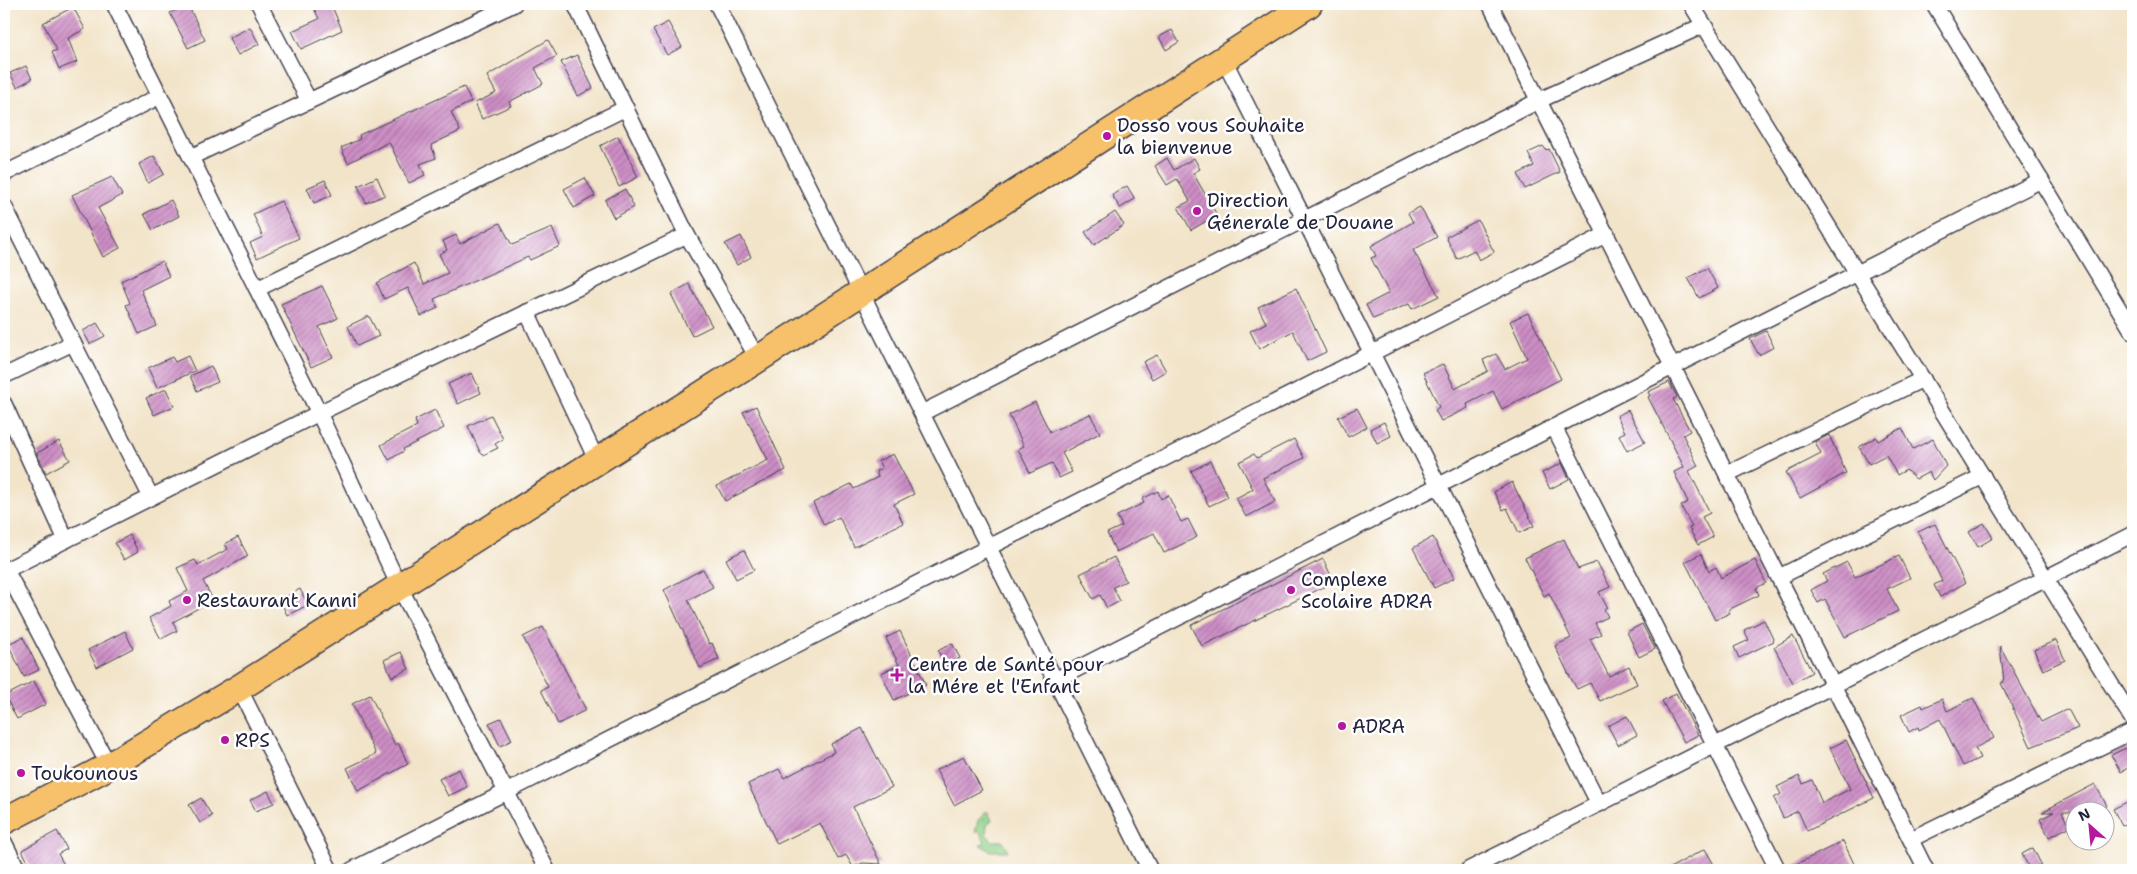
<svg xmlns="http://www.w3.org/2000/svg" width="2137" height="874" font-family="'Shantell Sans',sans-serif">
  <defs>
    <pattern id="grass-tufts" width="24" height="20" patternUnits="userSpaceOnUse" patternTransform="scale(1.25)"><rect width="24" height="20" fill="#92d38b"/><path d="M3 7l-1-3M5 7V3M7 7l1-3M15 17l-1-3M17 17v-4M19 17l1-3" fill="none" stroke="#7eb579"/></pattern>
    <pattern id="building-hatch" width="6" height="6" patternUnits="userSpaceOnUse" patternTransform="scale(1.25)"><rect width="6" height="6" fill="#cd8ec5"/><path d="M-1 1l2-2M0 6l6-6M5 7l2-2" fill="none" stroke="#a674a1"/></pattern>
  </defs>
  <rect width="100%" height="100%" fill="#fff"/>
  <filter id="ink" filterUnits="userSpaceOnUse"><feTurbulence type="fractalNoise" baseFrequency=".02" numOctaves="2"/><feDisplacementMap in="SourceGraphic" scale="10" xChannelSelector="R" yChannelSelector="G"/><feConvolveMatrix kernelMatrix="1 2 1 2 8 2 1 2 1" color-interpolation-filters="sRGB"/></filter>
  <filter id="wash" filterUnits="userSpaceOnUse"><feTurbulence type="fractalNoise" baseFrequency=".0096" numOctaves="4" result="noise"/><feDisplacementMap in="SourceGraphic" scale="20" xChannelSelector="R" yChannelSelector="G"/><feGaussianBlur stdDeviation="1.12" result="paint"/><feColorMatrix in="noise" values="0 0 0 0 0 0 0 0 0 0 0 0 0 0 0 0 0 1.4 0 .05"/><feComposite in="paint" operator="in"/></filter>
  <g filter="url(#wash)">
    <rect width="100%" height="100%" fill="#f2e4c9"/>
    <polygon fill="url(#grass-tufts)" stroke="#5a7a63" points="987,811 992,820 987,824 986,834 992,841 1003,841 1008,851 991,851 980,845 985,842 979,830 975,833 978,820"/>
    <g id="blocks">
      <g fill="url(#building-hatch)">
        <polygon points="312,4 331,4 342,30 301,49 292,31 319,19"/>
        <polygon points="188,5 205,40 188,48 170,13"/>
        <polygon points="73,7 85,29 68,38 77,62 59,69 52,52 57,50 43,23"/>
        <polygon points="668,22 682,47 667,55 653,30"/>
        <polygon points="250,27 259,44 238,55 229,38"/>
        <polygon points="1172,30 1179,42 1166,50 1159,37"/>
        <polygon points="548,40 557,56 535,68 543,84 509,102 511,106 482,119 475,103 496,93 487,76"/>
        <polygon points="577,55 593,88 578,96 561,62"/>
        <polygon points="26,66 32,79 17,87 10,73"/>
        <polygon points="464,87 471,102 451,112 460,131 431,145 436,158 420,164 425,175 409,183 389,142 348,163 341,148 360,139 359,135"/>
        <polygon points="618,136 638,177 619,187 600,146"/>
        <polygon points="1543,146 1546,150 1549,149 1560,172 1525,189 1518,174 1534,166 1528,153"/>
        <polygon points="154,156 164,174 148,183 139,164"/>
        <polygon points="1167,158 1174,170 1194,158 1200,169 1193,173 1217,215 1191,230 1178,207 1190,201 1177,179 1167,185 1155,166"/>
        <polygon points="112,177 122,195 98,208 120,248 103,257 72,195"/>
        <polygon points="377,177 385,195 366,203 358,186"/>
        <polygon points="585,178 595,196 574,208 564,189"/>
        <polygon points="325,180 332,195 314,203 307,188"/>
        <polygon points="1127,186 1135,199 1120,208 1112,195"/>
        <polygon points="625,189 634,207 614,218 605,200"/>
        <polygon points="171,200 179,216 153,230 144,214"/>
        <polygon points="281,201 299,238 257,258 250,243 263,237 253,214"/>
        <polygon points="1420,207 1437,237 1413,250 1439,296 1412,309 1409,304 1373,319 1366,305 1389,293 1371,258 1376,256 1371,246 1413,222 1408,213"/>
        <polygon points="1115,212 1124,225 1094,245 1085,232"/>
        <polygon points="1478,220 1494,252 1479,260 1474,250 1457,259 1446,237"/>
        <polygon points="500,223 512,245 552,228 560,246 530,260 528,257 434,299 438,308 421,316 408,288 384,299 377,283 414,263 424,284 448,273 439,254 447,250 443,241 456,235 460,244"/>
        <polygon points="741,236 751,257 737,265 725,244"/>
        <polygon points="162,261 169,276 141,290 157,326 139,334 126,305 130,303 121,281"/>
        <polygon points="1707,268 1718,288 1699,298 1688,278"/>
        <polygon points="689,284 712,326 692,336 671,294"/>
        <polygon points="322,286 338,318 319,327 333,357 311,367 281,304"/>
        <polygon points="1296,288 1326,352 1307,361 1293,331 1259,349 1250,331 1266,323 1258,307"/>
        <polygon points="1528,313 1561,379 1502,409 1493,391 1467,404 1468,408 1441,421 1435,410 1439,407 1423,373 1443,364 1455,389 1488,371 1483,360 1496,354 1505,369 1527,358 1510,321"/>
        <polygon points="369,316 379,336 357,346 348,326"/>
        <polygon points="97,323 105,336 90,344 83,331"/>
        <polygon points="1766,331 1774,347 1759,355 1750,339"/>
        <polygon points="1157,355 1166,371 1152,379 1143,362"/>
        <polygon points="188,356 195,371 157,388 148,368 172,357 175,362"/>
        <polygon points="211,366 218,382 197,391 190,376"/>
        <polygon points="472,373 481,393 458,404 448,384"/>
        <polygon points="1669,382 1677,397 1673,399 1690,431 1683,435 1698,466 1689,471 1710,513 1702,517 1713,537 1698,545 1689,528 1692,527 1681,506 1688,502 1674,472 1684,467 1648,397 1650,396 1648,392"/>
        <polygon points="166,389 174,406 154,415 146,398"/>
        <polygon points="1035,402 1050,432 1090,414 1100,433 1062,453 1072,472 1059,478 1052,463 1030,473 1018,449 1024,446 1009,415"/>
        <polygon points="756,406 786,470 725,501 717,486 768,460 743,412"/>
        <polygon points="1357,408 1367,427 1348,437 1338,417"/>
        <polygon points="435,410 444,428 403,449 404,451 389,460 381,445 417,426 415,420"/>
        <polygon points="1628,410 1645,442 1627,451 1619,435 1625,432 1617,416"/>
        <polygon points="491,415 503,439 495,444 498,448 483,455 480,452 468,426"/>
        <polygon points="1384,422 1391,436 1377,443 1370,429"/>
        <polygon points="1902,428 1913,449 1933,439 1946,466 1933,480 1929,472 1916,479 1906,470 1897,475 1886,455 1869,464 1859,447 1876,437 1878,441"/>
        <polygon points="1829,435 1846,473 1800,498 1786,472 1821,454 1815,442"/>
        <polygon points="1294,439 1304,458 1263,478 1275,502 1246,517 1236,498 1253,489 1239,462 1254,454 1257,458"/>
        <polygon points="59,441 70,460 46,473 37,453"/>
        <polygon points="893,454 914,494 894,504 903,523 854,547 839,517 824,525 813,503 851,484 854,489 878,477 876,471 882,468 878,461"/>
        <polygon points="1210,461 1228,497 1209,506 1191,471"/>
        <polygon points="1562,463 1569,479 1550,489 1542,473"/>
        <polygon points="1512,482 1534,526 1519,533 1507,508 1503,510 1494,492"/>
        <polygon points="1158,491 1161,499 1168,495 1181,522 1188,519 1197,537 1164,553 1154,533 1116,552 1107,533 1122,526 1117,516 1144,503 1142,499"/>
        <polygon points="1984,523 1993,538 1978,547 1969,532"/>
        <polygon points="1935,524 1965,583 1940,597 1934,585 1942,581 1918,532"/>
        <polygon points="130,535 138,552 124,560 115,543"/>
        <polygon points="238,537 248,556 203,581 213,600 173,622 177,631 161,639 149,618 171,606 169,601 188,591 177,568 195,560 198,565 228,549 225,544"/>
        <polygon points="1433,537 1454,578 1434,588 1413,548"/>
        <polygon points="1564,539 1578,569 1597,562 1610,587 1599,592 1607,607 1604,609 1608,617 1595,623 1601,634 1590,639 1609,676 1629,666 1637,684 1600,701 1590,683 1577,689 1569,675 1555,646 1571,638 1549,593 1544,596 1525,558"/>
        <polygon points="744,550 754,570 736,579 726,559"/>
        <polygon points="1701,554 1709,571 1716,567 1721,578 1755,560 1766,583 1756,588 1759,595 1728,610 1730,613 1715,620 1685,562"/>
        <polygon points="1899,556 1910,578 1887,589 1898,611 1845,637 1825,599 1818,603 1811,590 1827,581 1823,574 1847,562 1855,577"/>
        <polygon points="1114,557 1126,581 1113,587 1120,601 1107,608 1100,595 1093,599 1080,574"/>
        <polygon points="1323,559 1334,582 1202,646 1191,625"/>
        <polygon points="703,569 713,587 688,600 709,644 712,643 719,659 700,668 664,590"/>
        <polygon points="300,589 308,605 287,615 280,600"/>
        <polygon points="1764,620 1774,641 1739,658 1734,647 1749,640 1744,630"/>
        <polygon points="1642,624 1655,649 1639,657 1627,632"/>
        <polygon points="543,627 586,710 558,724 541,690 548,687 523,637"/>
        <polygon points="125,631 133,648 97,667 88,650"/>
        <polygon points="900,631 926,685 894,700 881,673 899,665 886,638"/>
        <polygon points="1793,636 1812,672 1793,683 1774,647"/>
        <polygon points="23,637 39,670 24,677 8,644"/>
        <polygon points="2056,640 2065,660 2043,670 2034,650"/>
        <polygon points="952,643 960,658 946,666 938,651"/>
        <polygon points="2000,646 2041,722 2068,709 2078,728 2031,747 2001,683 2004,682"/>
        <polygon points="401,652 409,669 392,677 384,660"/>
        <polygon points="34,681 46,704 17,719 5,696"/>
        <polygon points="1676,693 1698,735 1684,742 1662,701"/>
        <polygon points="370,695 395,745 398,743 408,764 358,791 347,768 376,754 352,704"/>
        <polygon points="1973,698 1994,738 1975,748 1980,758 1963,766 1940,719 1919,730 1918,727 1909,732 1901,715 1922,705 1923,708 1942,699 1947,711"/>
        <polygon points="1627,716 1637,735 1618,745 1608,726"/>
        <polygon points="501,718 512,740 500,746 489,723"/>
        <polygon points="862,728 892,787 853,807 881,864 863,863 853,867 846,855 838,859 820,823 777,844 748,784 779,769 784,778 834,752 831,744"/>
        <polygon points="1846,740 1874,798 1807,831 1798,811 1783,818 1774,798 1781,794 1777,787 1799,776 1803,784 1812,780 1822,803 1850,789 1830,748"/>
        <polygon points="2126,748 2133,765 2121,772 2111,755"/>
        <polygon points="964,756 982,790 954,805 936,770"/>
        <polygon points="459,769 467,787 448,796 439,779"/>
        <polygon points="2095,784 2107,806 2096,812 2062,812 2069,827 2049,837 2040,819 2054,812 2042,812"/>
        <polygon points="268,791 274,803 256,811 250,800"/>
        <polygon points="201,798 212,816 200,823 189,805"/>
        <polygon points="2133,799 2133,820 2122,826 2113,809"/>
        <polygon points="57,831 67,849 58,854 67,870 32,870 22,850"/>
        <polygon points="1843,841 1857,870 1787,870 1787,869"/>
        <polygon points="2033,848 2041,864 2030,870 2022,854"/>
        <polygon points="1705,849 1717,870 1666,870"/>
      </g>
    </g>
  </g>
  <g filter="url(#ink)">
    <use href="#blocks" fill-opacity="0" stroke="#413f50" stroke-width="1"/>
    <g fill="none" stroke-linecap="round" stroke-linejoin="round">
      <defs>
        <g id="minor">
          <polyline points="114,4 319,413 399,586 547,870"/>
          <polyline points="259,4 309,101"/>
          <polyline points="575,4 687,235 758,359"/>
          <polyline points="717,4 1150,870"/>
          <polyline points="1490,4 1926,870"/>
          <polyline points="1691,4 2133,720"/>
          <polyline points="1934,4 2133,332"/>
          <polyline points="1224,60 1599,804"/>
          <polyline points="191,157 514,4"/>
          <polyline points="4,174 160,96"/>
          <polyline points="4,206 151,497"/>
          <polyline points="257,289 626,108"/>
          <polyline points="527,312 597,461"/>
          <polyline points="4,376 73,343"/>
          <polyline points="4,404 66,540"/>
          <polyline points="922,413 1540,100 1704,25"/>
          <polyline points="1554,427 1778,870"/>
          <polyline points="1727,474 1923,379"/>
          <polyline points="6,570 109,766"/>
          <polyline points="4,571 319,413 687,235"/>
          <polyline points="1779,577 1983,476"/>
          <polyline points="1055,680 2041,180"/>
          <polyline points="239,688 330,870"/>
          <polyline points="1911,839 2133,731"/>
          <polyline points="4,842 18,870"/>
          <polyline points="352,870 1607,234"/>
          <polyline points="1468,870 2133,534"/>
        </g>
        <polyline id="trunk" points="4,821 109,766 239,688 758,359 1309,4"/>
      </defs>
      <use href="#minor" stroke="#413f50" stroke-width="18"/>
      <use href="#trunk" stroke="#413f50" stroke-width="29"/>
      <use href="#minor" stroke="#fff" stroke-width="15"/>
      <use href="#trunk" stroke="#f6c16b" stroke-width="26"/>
    </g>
  </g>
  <g fill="#b5179e" stroke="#fff" stroke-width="2">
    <circle cx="1107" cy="136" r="5"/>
    <circle cx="1197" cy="211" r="5"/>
    <circle cx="1291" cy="590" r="5"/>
    <circle cx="187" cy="600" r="5"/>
    <path d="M894.5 667.5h5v5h5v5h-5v5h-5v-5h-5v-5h5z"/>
    <circle cx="1342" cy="726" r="5"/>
    <circle cx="225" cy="740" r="5"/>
    <circle cx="21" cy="773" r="5"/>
  </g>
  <g text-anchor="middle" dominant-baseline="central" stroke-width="5" stroke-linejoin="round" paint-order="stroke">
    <g font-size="19" fill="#22223b" stroke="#fff" text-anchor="start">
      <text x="1117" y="125">Dosso vous Souhaite<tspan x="1117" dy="22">la bienvenue</tspan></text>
      <text x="1207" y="200">Direction<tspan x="1207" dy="22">Génerale de Douane</tspan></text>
      <text x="1301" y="579">Complexe<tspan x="1301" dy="22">Scolaire ADRA</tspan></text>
      <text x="197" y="600">Restaurant Kanni</text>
      <text x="908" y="664">Centre de Santé pour<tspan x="908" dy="22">la Mére et l'Enfant</tspan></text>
      <text x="1352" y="726">ADRA</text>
      <text x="235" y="740">RPS</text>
      <text x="31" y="773">Toukounous</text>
    </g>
  </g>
  <rect width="2137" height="874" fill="none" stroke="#fff" stroke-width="20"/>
  <g transform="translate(2090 826) rotate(333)"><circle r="24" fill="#ffffff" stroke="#a7a7b1"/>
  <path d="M0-4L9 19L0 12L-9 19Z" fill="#b5179e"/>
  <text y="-8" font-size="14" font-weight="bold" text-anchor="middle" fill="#22223b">N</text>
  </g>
</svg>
